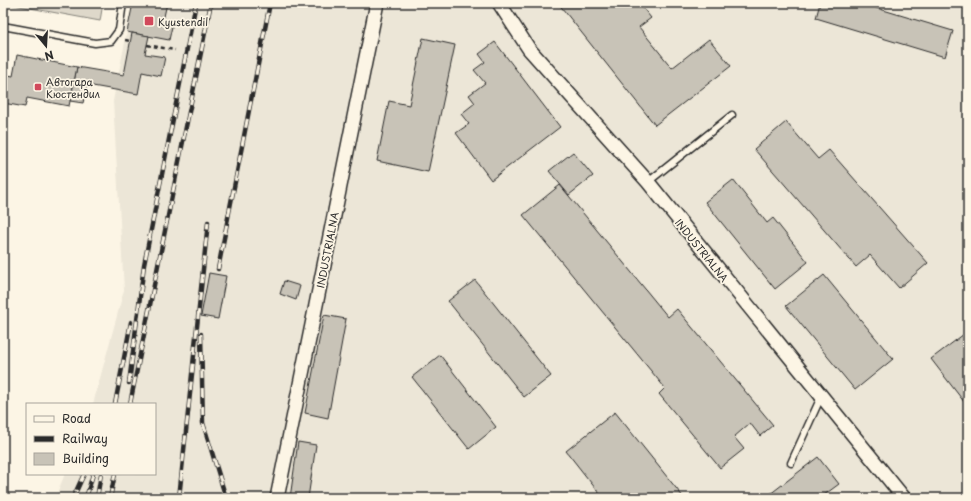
<svg xmlns="http://www.w3.org/2000/svg" width="971" height="501" font-family="'Playpen Sans',sans-serif">
  <rect width="100%" height="100%" fill="#fcf5e5"/>
  <filter id="ink" filterUnits="userSpaceOnUse"><feTurbulence type="fractalNoise" baseFrequency=".025" numOctaves="2"/><feDisplacementMap in="SourceGraphic" scale="8" xChannelSelector="R" yChannelSelector="G"/><feConvolveMatrix kernelMatrix="1 2 1 2 8 2 1 2 1" color-interpolation-filters="sRGB"/></filter>
  <g filter="url(#ink)">
    <polygon fill="#ece6d7" points="133,3 968,3 968,498 55,498 65,474 155,474 155,404 93,404 124,290 113,101"/>
    <polygon fill="#ded8ca" stroke="#84827a" points="3,3 103,3 100,21"/>
    <g fill="#c8c3b7" stroke="#2b2b2b">
      <polygon points="133,3 167,3 163,21 173,22 169,40 127,32"/>
      <polygon points="558,3 639,3 651,18 639,27 672,68 709,39 731,66 655,125"/>
      <polygon points="820,3 860,3 953,31 945,57 816,18"/>
      <polygon points="132,33 149,36 145,54 165,57 161,76 142,72 138,94 87,85 83,103 70,101 77,67 124,75"/>
      <polygon points="423,38 455,45 428,172 377,161 389,101 409,105"/>
      <polygon points="495,42 560,127 491,180 456,133 469,124 461,114 475,103 469,95 485,83 474,70 485,62 479,54"/>
      <polygon points="17,55 77,67 69,106 27,98 25,107 3,103 3,74 13,76"/>
      <polygon points="786,122 818,159 829,150 928,263 899,288 870,255 856,267 754,149"/>
      <polygon points="573,152 593,176 569,195 549,171"/>
      <polygon points="733,180 767,223 773,218 808,262 775,289 705,202"/>
      <polygon points="560,185 668,317 677,309 773,425 760,436 750,423 734,437 744,449 720,468 659,394 665,388 523,215"/>
      <polygon points="209,273 226,276 218,319 201,316"/>
      <polygon points="824,275 893,359 855,390 786,306"/>
      <polygon points="475,280 551,376 524,397 448,301"/>
      <polygon points="284,281 300,286 296,300 280,294"/>
      <polygon points="324,315 346,319 328,418 305,413"/>
      <polygon points="968,331 968,407 931,359"/>
      <polygon points="440,355 496,427 469,449 412,377"/>
      <polygon points="615,412 684,498 603,498 566,451"/>
      <polygon points="298,442 316,445 308,498 290,498"/>
      <polygon points="818,457 839,484 820,498 765,498"/>
    </g>
    <g fill="none" stroke-linecap="round" stroke-linejoin="round">
      <defs>
        <g id="lane">
          <polyline points="3,26 95,43 111,41 119,30 123,3"/>
          <polyline points="648,182 732,115"/>
          <polyline points="791,463 821,397"/>
        </g>
        <g id="street">
          <polyline points="499,3 529,49 648,182 904,498"/>
          <polyline points="277,498 377,3"/>
        </g>
      </defs>
      <use href="#lane" stroke="#2b2b2b" stroke-width="9"/>
      <use href="#street" stroke="#2b2b2b" stroke-width="16"/>
      <g stroke="#2b2b2b" stroke-width="2.5" stroke-dasharray="4 3" stroke-linecap="butt">
        <polyline points="125,40 131,41"/>
        <polyline points="147,45 175,50"/>
      </g>
      <use href="#lane" stroke="#fcf5e5" stroke-width="6"/>
      <use href="#street" stroke="#fcf5e5" stroke-width="13"/>
      <defs>
        <g id="rail">
          <polyline points="218,269 270,3"/>
          <polyline points="201,334 203,423 226,498"/>
          <polyline points="129,383 144,265 196,3"/>
          <polyline points="115,404 131,322"/>
          <polyline points="130,404 211,3"/>
          <polyline points="73,498 84,474"/>
          <polyline points="86,498 93,474"/>
          <polyline points="97,498 101,474"/>
          <polyline points="110,498 115,474"/>
          <polyline points="179,498 208,222"/>
        </g>
      </defs>
      <use href="#rail" stroke="#2b2b2b" stroke-width="4.5"/>
      <use href="#rail" stroke="#fcf5e5" stroke-width="3" stroke-dasharray="9" stroke-linecap="butt"/>
    </g>
  </g>
  <g fill="#d1495b" stroke="#fcf5e5" stroke-width="1.5">
    <rect x="144" y="16" width="10" height="10" rx="2"/>
    <rect x="34" y="83" width="8" height="8" rx="2"/>
  </g>
  <g text-anchor="middle" dominant-baseline="central" stroke-width="3.5" stroke-linejoin="round" paint-order="stroke">
    <g font-size="10" fill="#2b2b2b" stroke="#fcf5e5" text-anchor="start">
      <text x="158" y="21">Kyustendil</text>
      <text x="46" y="81">Автогара<tspan x="46" dy="12">Кюстендил</tspan></text>
    </g>
    <g font-size="10" fill="#2b2b2b" stroke="#fcf5e5">
      <text transform="translate(327 250) rotate(-79)">INDUSTRIALNA</text>
      <text transform="translate(702 250) rotate(51)">INDUSTRIALNA</text>
    </g>
  </g>
  <rect width="971" height="501" fill="none" stroke="#fcf5e5" stroke-width="16"/>
  <rect x="8" y="8" width="955" height="485" fill="none" stroke="#2b2b2b" stroke-width="1.5" filter="url(#ink)"/>
  <rect x="26" y="403" width="130" height="72" fill="#fcf5e5" stroke="#a8a49b"/>
  <rect x="34" y="416" width="20" height="6" fill="#fcf5e5" stroke="#a8a49b"/>
  <text x="62" y="423" font-size="12" fill="#2b2b2b">Road</text>
  <rect x="34" y="436" width="20" height="6" fill="#2b2b2b" stroke="#a8a49b"/>
  <text x="62" y="443" font-size="12" fill="#2b2b2b">Railway</text>
  <rect x="34" y="453" width="20" height="12" fill="#c8c3b7" stroke="#a8a49b"/>
  <text x="62" y="463" font-size="12" fill="#2b2b2b">Building</text>
  <g transform="translate(46 46) rotate(162)" stroke="#fcf5e5" stroke-width="3" paint-order="stroke">
  <path d="M0-3L7 15L0 10L-7 15Z" fill="#2b2b2b"/>
  <text y="-6" font-size="11" font-weight="bold" text-anchor="middle" fill="#2b2b2b">N</text>
  </g>
</svg>
